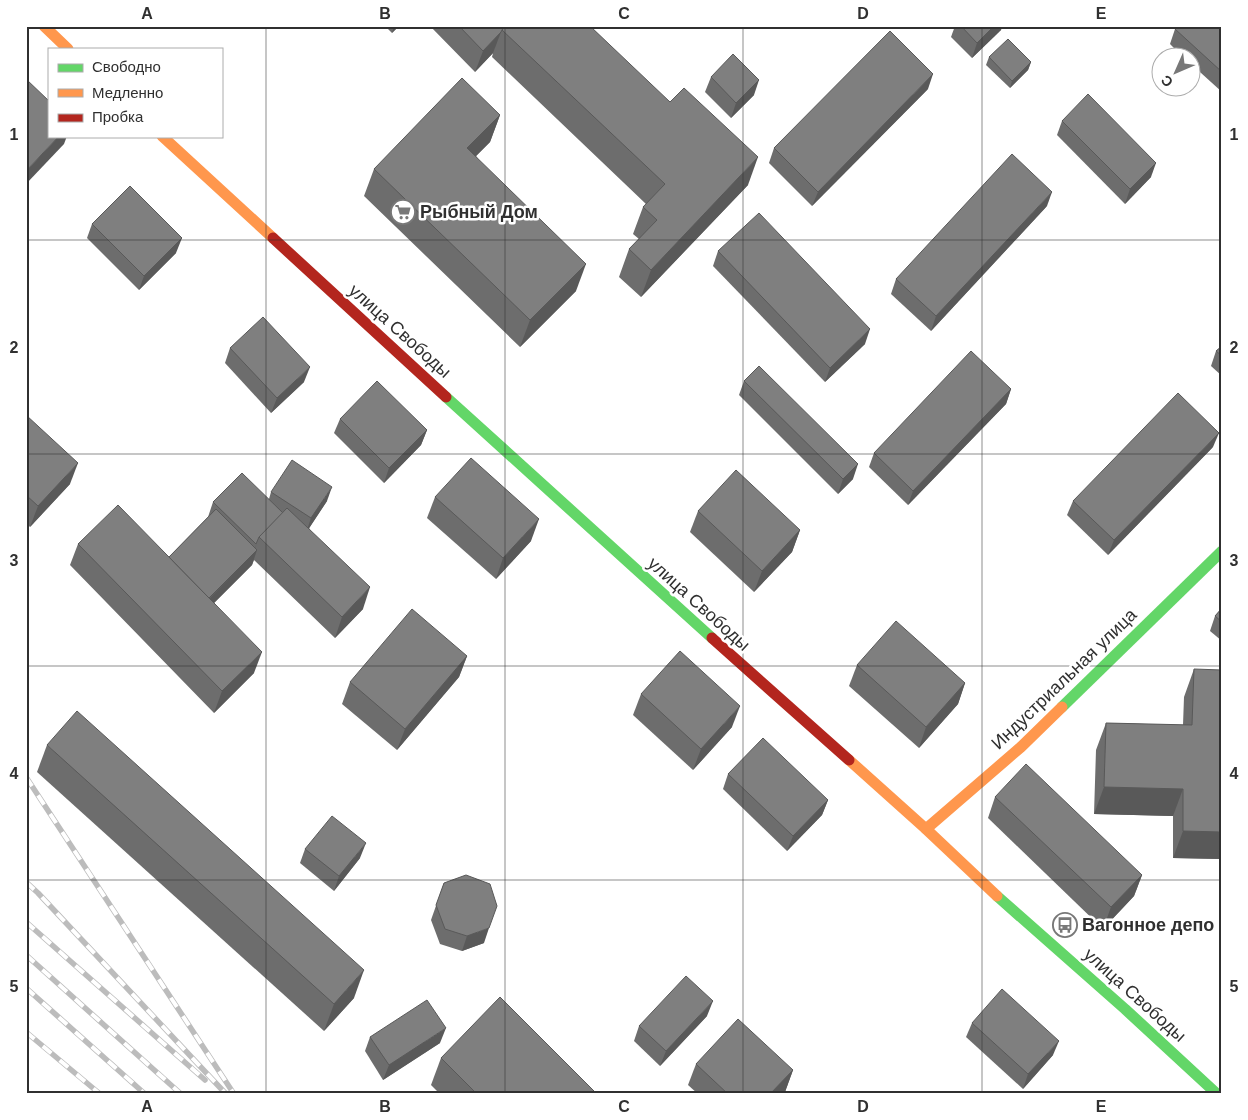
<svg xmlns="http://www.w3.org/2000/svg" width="1248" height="1120" font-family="Helvetica,sans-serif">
  <rect width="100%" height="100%" fill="#fff"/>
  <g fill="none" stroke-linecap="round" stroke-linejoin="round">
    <g stroke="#63d668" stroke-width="11">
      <polyline points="446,397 712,638"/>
      <polyline points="1062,707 1222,551"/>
      <polyline points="997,896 1125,1009 1217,1094"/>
    </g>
    <g stroke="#ff974d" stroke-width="11">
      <polyline points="44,26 68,49"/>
      <polyline points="162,136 273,238"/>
      <polyline points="849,760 926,829 997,896"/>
      <polyline points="926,829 1021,747 1062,707"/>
    </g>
    <g stroke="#b3261e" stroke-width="11">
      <polyline points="273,238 446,397"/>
      <polyline points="712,638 849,760"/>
    </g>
    <defs>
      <g id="rail">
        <polyline points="26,777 234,1094"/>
        <polyline points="26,882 38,893 226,1094"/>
        <polyline points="26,922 205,1080"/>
        <polyline points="26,955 181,1094"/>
        <polyline points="26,988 145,1094"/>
        <polyline points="26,1032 100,1094"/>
      </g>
    </defs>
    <use href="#rail" stroke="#bcbcbc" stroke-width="5.5"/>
    <use href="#rail" stroke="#fff" stroke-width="4" stroke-dasharray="11" stroke-linecap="butt"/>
  </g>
  <g fill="#6d6d6d">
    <polygon points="385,26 399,26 392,33"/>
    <polygon points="430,26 590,26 748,185 641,297 619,277 629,249 639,239 633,234 643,207 646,204 492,57 493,53 475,72"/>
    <polygon points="955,26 1002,26 1001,30 972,58 951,37"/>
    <polygon points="1222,26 1222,92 1190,63 1190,58 1184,58 1170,44 1175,29"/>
    <polygon points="989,57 1031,62 1028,70 1010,88 986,65"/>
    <polygon points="711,77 754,95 731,118 705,92"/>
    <polygon points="928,89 812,206 769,163 774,148"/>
    <polygon points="500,115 490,142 476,156 576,291 520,347 364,196 374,169"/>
    <polygon points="1062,121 1151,177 1125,204 1057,135"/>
    <polygon points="1047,206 931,331 891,294 896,279"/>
    <polygon points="92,224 176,253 139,290 87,238"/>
    <polygon points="718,251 865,344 825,382 713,266"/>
    <polygon points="1222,346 1222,376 1211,366 1216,351"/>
    <polygon points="230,348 304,382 271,413 225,363"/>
    <polygon points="744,381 853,479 838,494 739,395"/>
    <polygon points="1011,389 1006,404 908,505 869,467 874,453"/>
    <polygon points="26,415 70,484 30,527 26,523"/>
    <polygon points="340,419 427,430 421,445 384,483 334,433"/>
    <polygon points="1213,447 1108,555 1067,515 1073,501"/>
    <polygon points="271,492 327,501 309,528 363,609 335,638 254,560 252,565 214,603 254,673 214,713 70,565 78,544 169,557 208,517 213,502 269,499"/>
    <polygon points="435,497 531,541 496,579 427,518"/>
    <polygon points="698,511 800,530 792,552 754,592 690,532"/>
    <polygon points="1222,608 1222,641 1210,631 1215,616"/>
    <polygon points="467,656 459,677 397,750 342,704 350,682"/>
    <polygon points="857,665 965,683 958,704 919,748 849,686"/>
    <polygon points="1194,669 1222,859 1173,858 1173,816 1094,814 1096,750 1106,723 1183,725 1184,697"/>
    <polygon points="641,694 732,727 693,770 633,715"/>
    <polygon points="47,745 354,998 324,1031 37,772"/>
    <polygon points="728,774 828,800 822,815 787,851 723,789"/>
    <polygon points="995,797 1142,875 1134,896 1103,929 988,818"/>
    <polygon points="305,849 360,858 334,891 300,863"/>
    <polygon points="444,883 484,943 462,951 440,944 431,920"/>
    <polygon points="707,1016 660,1066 634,1041 639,1026"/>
    <polygon points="972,1023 1053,1055 1023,1089 966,1037"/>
    <polygon points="370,1037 440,1043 383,1080 365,1051"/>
    <polygon points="441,1058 597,1094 440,1094 431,1085"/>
    <polygon points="696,1064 793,1070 785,1092 783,1094 698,1094 688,1085"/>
  </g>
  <g fill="#595959">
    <polygon points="394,26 399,26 392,33"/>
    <polygon points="994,26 1002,26 1001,30 972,58 977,43"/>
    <polygon points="501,32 493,53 475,72 483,51"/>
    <polygon points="1031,62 1028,70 1010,88 1012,81"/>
    <polygon points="933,74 928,89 812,206 818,192"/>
    <polygon points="759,80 754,95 731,118 736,103"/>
    <polygon points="500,115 490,142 457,175 467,148"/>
    <polygon points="59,136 67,136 64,144 26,184 26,171"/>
    <polygon points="758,157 748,185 641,297 651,270"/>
    <polygon points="1156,163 1151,177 1125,204 1130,189"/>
    <polygon points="1052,192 1047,206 931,331 936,316"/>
    <polygon points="182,238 176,253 139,290 144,276"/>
    <polygon points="586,264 576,291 520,347 530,320"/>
    <polygon points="870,329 865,344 825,382 830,368"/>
    <polygon points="310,367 304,382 271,413 277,398"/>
    <polygon points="1011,389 1006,404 908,505 913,491"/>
    <polygon points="427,430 421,445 384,483 389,468"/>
    <polygon points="1219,433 1213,447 1108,555 1114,540"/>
    <polygon points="78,463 70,484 30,527 38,506"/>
    <polygon points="858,464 853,479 838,494 843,479"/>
    <polygon points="332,487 327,501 306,533 311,518"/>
    <polygon points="539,519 531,541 496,579 503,558"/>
    <polygon points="800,530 792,552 754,592 762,571"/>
    <polygon points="257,543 253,554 257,550 252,565 204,613 209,599 252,555"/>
    <polygon points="370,587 363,609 335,638 342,617"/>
    <polygon points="262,652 254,673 214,713 222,691"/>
    <polygon points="467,656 459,677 397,750 405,729"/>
    <polygon points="965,683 958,704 919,748 926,727"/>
    <polygon points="740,706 732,727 693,770 701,749"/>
    <polygon points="1104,787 1183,789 1173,816 1094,814"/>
    <polygon points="828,800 822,815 787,851 793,836"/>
    <polygon points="1183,831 1222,832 1222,859 1173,858"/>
    <polygon points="366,843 360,858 334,891 339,876"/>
    <polygon points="1142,875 1134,896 1103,929 1111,907"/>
    <polygon points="489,928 484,943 462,951 467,936"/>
    <polygon points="364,970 354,998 324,1031 334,1004"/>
    <polygon points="713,1001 707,1016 660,1066 666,1051"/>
    <polygon points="446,1028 440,1043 383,1080 389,1065"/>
    <polygon points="1059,1041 1053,1055 1023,1089 1028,1074"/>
    <polygon points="793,1070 785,1092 783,1094 770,1094"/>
  </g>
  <g fill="#7f7f7f" stroke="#595959">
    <polygon points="459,26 505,26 502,30 501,32 483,51"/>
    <polygon points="505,26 590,26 670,102 684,88 758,157 651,270 629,249 657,220 643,207 665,184 502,30"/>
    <polygon points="961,26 994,26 977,43"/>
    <polygon points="1178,26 1222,26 1222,72 1175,29"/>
    <polygon points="890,31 933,74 818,192 774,148"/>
    <polygon points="1008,39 1031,62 1012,81 989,57"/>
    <polygon points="733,54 759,80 736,103 711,77"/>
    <polygon points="462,78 500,115 467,148 586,264 530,320 374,169"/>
    <polygon points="26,79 49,101 49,136 59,136 26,171"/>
    <polygon points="1088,94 1156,163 1130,189 1062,121"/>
    <polygon points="1012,154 1052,192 936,316 896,279"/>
    <polygon points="130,186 182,238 144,276 92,224"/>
    <polygon points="759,213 870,329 830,368 718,251"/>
    <polygon points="263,317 310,367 277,398 230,348"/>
    <polygon points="1222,346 1222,356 1216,351"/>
    <polygon points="971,351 1011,389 913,491 874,453"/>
    <polygon points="759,366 858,464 843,479 744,381"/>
    <polygon points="377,381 427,430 389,468 340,419"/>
    <polygon points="1178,393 1219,433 1114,540 1073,501"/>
    <polygon points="26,415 78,463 38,506 26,495"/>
    <polygon points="471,458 539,519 503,558 435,497"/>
    <polygon points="292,460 332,487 311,518 271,492"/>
    <polygon points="736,470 800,530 762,571 698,511"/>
    <polygon points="242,473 283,513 259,537 256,544 213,502"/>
    <polygon points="118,505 262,652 222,691 78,544"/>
    <polygon points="287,508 370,587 342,617 259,537"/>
    <polygon points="216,509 257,550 209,598 169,557"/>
    <polygon points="1222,608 1222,622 1215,616"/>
    <polygon points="412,609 467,656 405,729 350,682"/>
    <polygon points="896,621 965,683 926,727 857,665"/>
    <polygon points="680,651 740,706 701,749 641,694"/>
    <polygon points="1194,669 1222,670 1222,832 1183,831 1183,789 1104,787 1106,723 1192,725"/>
    <polygon points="77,711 364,970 334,1004 47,745"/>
    <polygon points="763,738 828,800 793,836 728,774"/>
    <polygon points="1026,764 1142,875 1111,907 995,797"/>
    <polygon points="332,816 366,843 339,876 305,849"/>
    <polygon points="466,875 490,884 497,906 489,928 467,936 445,929 436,905 444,883"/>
    <polygon points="686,976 713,1001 666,1051 639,1026"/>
    <polygon points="1002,989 1059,1041 1028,1074 972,1023"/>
    <polygon points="500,997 597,1094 477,1094 441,1058"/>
    <polygon points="427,1000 446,1028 389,1065 370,1037"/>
    <polygon points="738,1019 793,1070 770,1094 728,1094 696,1064"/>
  </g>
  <path fill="none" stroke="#303030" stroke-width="1" stroke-opacity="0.55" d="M266 26V1094M505 26V1094M743 26V1094M982 26V1094M26 240H1222M26 454H1222M26 666H1222M26 880H1222"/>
  <defs>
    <symbol id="supermarket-ring" viewBox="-11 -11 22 22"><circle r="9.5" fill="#fff" stroke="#787878" stroke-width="1.5"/><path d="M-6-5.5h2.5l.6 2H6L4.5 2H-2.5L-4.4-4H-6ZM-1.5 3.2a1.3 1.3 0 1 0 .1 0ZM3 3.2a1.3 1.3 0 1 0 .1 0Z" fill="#787878"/></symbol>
    <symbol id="bus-ring" viewBox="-11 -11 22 22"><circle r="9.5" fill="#fff" stroke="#787878" stroke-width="1.5"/><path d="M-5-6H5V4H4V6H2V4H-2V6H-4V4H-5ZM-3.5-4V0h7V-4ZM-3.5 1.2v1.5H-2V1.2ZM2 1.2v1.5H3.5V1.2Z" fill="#787878"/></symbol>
  </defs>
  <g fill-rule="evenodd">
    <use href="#supermarket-ring" x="389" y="198" width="28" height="28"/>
    <use href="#bus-ring" x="1051" y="911" width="28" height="28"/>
  </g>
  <g text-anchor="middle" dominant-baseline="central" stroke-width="5" stroke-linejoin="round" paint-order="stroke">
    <g font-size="18" font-weight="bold" fill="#303030" stroke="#fff" text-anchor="start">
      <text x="420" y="212">Рыбный Дом</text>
      <text x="1082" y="925">Вагонное депо</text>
    </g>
    <g font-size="18" fill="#303030" stroke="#fff">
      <text transform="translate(400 331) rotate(42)">улица Свободы</text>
      <text transform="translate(699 604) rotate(42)">улица Свободы</text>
      <text transform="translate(1064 679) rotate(-44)">Индустриальная улица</text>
      <text transform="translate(1135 995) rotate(42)">улица Свободы</text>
    </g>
  </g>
  <rect width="1248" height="1120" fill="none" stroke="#ffffff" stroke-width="55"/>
  <rect x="48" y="48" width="175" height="90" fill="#ffffff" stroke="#acacac"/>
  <rect x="58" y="64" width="25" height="8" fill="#63d668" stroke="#acacac"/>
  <text x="92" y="72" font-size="15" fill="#303030">Свободно</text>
  <rect x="58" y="89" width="25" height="8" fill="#ff974d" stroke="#acacac"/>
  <text x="92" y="98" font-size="15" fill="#303030">Медленно</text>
  <rect x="58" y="114" width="25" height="8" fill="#b3261e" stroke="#acacac"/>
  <text x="92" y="122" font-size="15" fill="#303030">Пробка</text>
  <g transform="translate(1176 72) rotate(225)"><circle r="24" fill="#ffffff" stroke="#acacac"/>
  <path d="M0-4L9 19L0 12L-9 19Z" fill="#787878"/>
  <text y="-8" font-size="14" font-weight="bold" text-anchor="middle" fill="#303030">С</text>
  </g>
  <rect x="28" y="28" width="1192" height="1064" fill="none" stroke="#303030" stroke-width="2"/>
  <g font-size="16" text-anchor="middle" font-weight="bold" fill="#303030">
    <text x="147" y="19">A</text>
    <text x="385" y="19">B</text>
    <text x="624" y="19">C</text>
    <text x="863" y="19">D</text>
    <text x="1101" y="19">E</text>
    <text x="14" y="140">1</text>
    <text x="1234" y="140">1</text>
    <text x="14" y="353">2</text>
    <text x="1234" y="353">2</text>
    <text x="14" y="566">3</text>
    <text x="1234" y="566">3</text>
    <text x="14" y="779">4</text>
    <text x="1234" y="779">4</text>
    <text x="14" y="992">5</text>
    <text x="1234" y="992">5</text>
    <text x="147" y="1112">A</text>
    <text x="385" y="1112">B</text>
    <text x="624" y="1112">C</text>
    <text x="863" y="1112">D</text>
    <text x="1101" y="1112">E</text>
  </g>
</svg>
